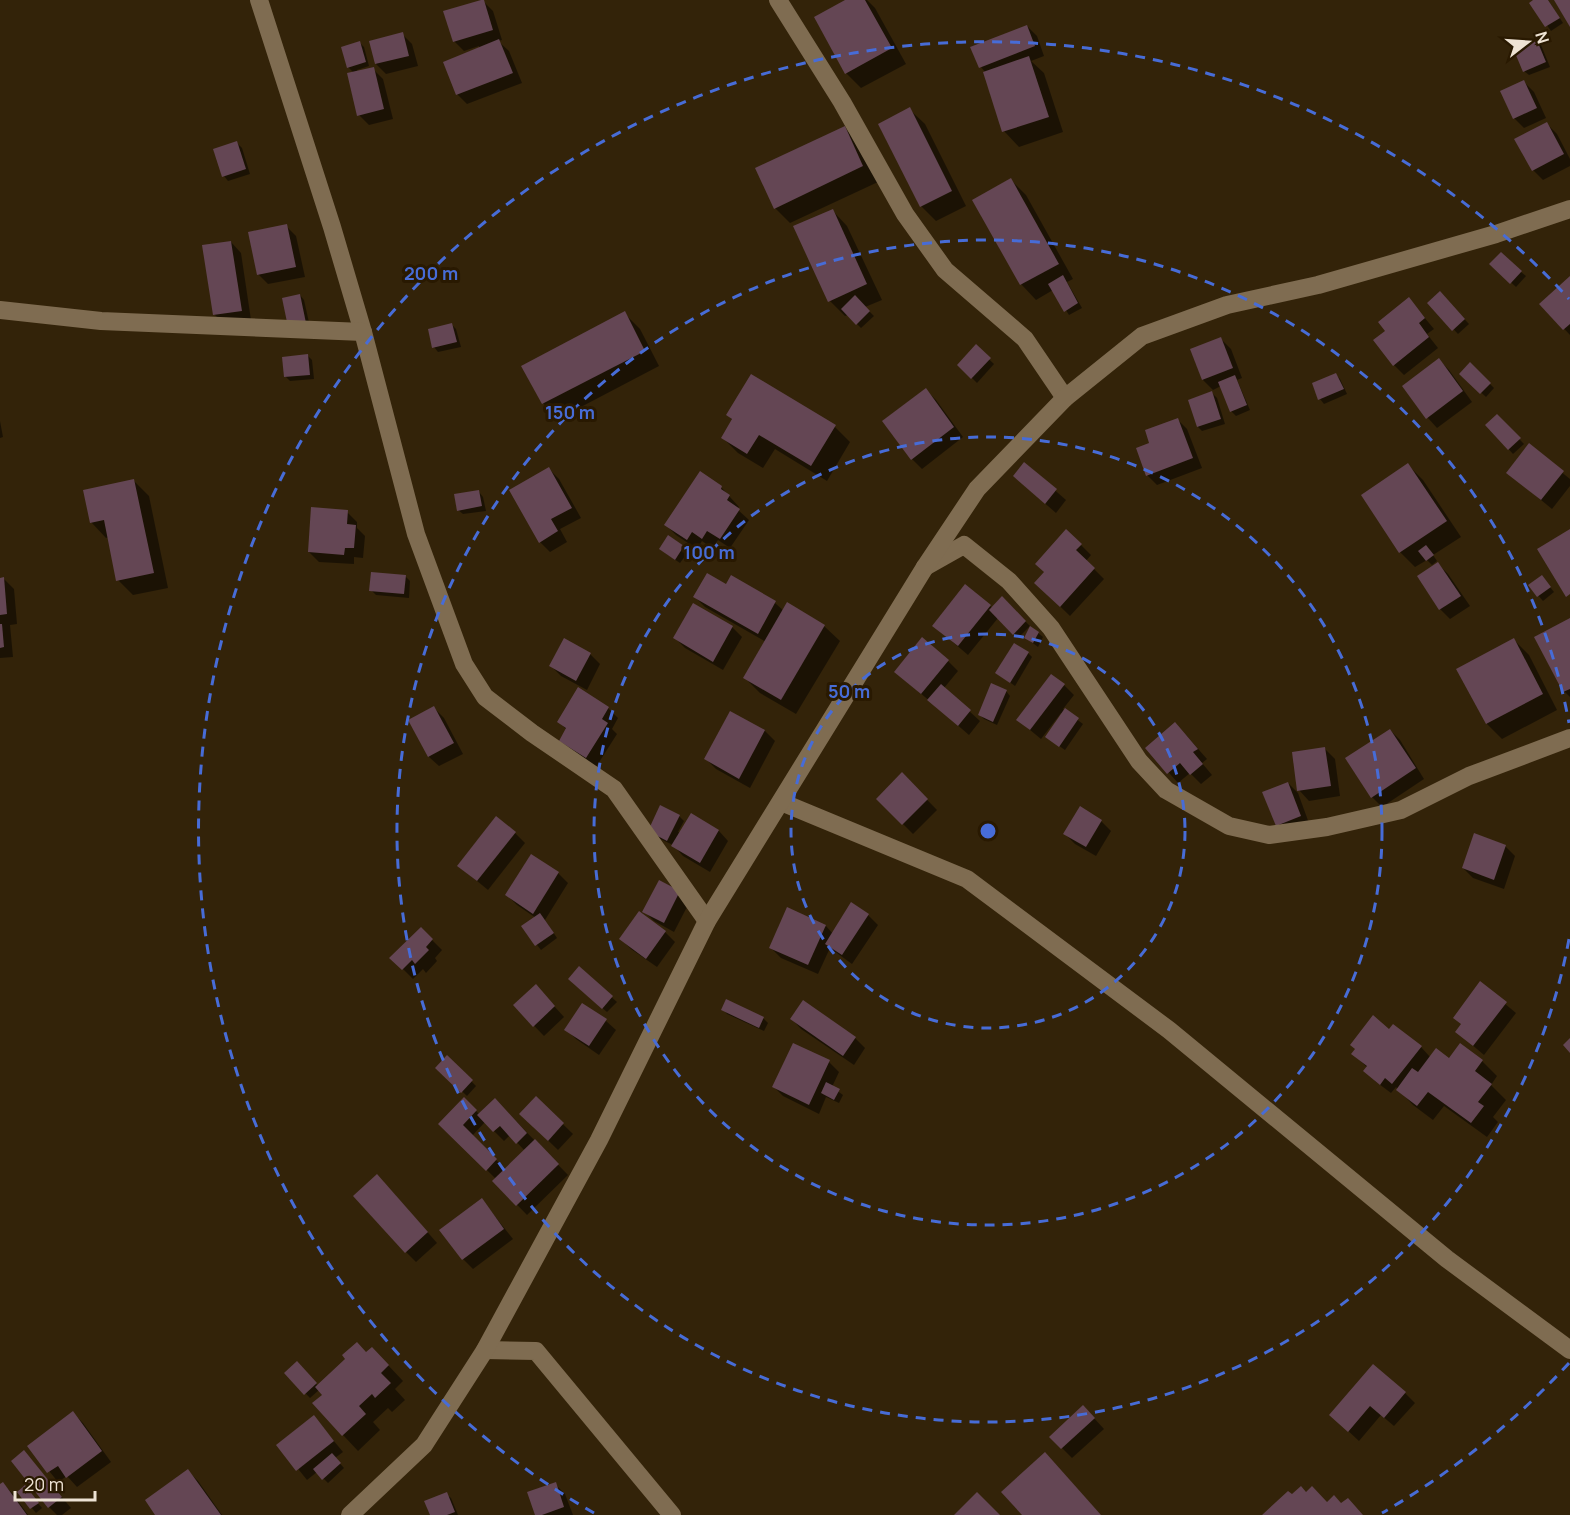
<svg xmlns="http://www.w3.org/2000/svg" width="1570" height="1515" font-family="Manrope,sans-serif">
  <rect width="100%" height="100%" fill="#332309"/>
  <g fill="#0007" fill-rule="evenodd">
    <polygon points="848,0 867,0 875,8 906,64 861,88 846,73"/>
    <polygon points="1536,0 1548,0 1563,23 1551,31 1531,3"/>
    <polygon points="483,1 493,11 502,40 498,41 509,51 522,83 467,104 457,94 480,49 479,46 464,51 454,41"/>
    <polygon points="1027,26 1037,36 1044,56 1031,61 1044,73 1063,132 1019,147 1004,131 985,72 981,67"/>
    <polygon points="402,34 412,44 418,66 386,74 376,64"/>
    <polygon points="1536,40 1541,45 1550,67 1529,75 1524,71"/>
    <polygon points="359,42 364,47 369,66 357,70 358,72 373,69 383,79 393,119 369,125 359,115 354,73 348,67"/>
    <polygon points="1524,82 1534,92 1546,118 1524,128 1514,118"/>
    <polygon points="909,109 925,124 966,206 936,221 921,206"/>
    <polygon points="1547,124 1557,134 1570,159 1570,166 1543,180 1533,170"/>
    <polygon points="844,128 860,143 878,182 790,223 775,208"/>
    <polygon points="237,143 242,148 250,174 228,181 224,176"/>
    <polygon points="1011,180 1026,195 1073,279 1067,282 1082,308 1069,315 1053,290 1036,300 1021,284"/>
    <polygon points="832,210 847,226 882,300 865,307 874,316 861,328 848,315 845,316 830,301"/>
    <polygon points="286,226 296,236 305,277 268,284 258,274"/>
    <polygon points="231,242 241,253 251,320 224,324 214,314"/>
    <polygon points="1491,264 1521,272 1526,276 1516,287"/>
    <polygon points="1570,278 1570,335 1541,304"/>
    <polygon points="1440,293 1469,324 1458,334 1429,303"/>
    <polygon points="300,295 304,300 310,327 294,331"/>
    <polygon points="1409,299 1434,329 1427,334 1438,348 1404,375 1394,365 1387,331"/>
    <polygon points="624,313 640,329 659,366 558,419 543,403"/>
    <polygon points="452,325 456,329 461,347 438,352 434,347"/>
    <polygon points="1221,339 1231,349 1242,378 1237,380 1250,410 1236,416 1231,411 1221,386 1213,390 1203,380 1192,350"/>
    <polygon points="976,347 994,364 977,383 959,365"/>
    <polygon points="308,356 312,360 314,379 290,381 285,376"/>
    <polygon points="1439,360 1449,370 1472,402 1437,428 1428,418 1404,386"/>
    <polygon points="1470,364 1494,388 1486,397 1461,374"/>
    <polygon points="1336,375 1340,379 1347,394 1324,404 1320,399"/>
    <polygon points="926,390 936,400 963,437 922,469 912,459"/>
    <polygon points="1212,393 1217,398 1225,424 1202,431 1198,427"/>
    <polygon points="728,415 835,427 850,442 827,481 775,449 763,468 738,453 723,438 733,421"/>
    <polygon points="1497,416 1524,444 1513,454 1487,425"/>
    <polygon points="1177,419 1187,429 1202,468 1157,485 1147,475 1151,444"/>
    <polygon points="0,421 3,437 0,438"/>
    <polygon points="1529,446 1570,479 1570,486 1552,509 1508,473"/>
    <polygon points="1025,464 1066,500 1056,513 1025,486"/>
    <polygon points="1408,465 1423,480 1461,537 1433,555 1437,561 1432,565 1427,560 1415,567 1400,552 1363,496"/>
    <polygon points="549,469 559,479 581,518 560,529 567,542 550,552 540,542"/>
    <polygon points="134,481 149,496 168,588 133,595 118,580 109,537 106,538 91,522"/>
    <polygon points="721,487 739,507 737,509 749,520 730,548 718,540 712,548 702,541 697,549 676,535 666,525"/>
    <polygon points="479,492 483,497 486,511 463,514 458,510"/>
    <polygon points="347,512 357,522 357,528 365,536 363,558 354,557 354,564 319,562 309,552"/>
    <polygon points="669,537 688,552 680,563 665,553"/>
    <polygon points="1081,545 1091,555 1086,561 1104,579 1070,616 1036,583"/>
    <polygon points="1438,564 1448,574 1470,606 1450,619 1440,609 1419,577"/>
    <polygon points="405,576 410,581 409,598 376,595 371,590"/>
    <polygon points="731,577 775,603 784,611 824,626 840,641 796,714 760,693 745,678 766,642 705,607 695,597 726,586"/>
    <polygon points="0,579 4,579 14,589 17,624 10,625 13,657 0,658"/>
    <polygon points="1546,582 1554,592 1543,601 1530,586"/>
    <polygon points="1002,598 1030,626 1018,638 998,618 968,655 934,626 990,606 992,608"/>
    <polygon points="694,605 732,627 742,637 723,670 685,648 675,638"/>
    <polygon points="1570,620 1570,697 1565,692 1536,638"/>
    <polygon points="1038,633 1043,637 1038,647 1026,638"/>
    <polygon points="1514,640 1529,655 1557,710 1502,739 1487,724 1458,669"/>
    <polygon points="1028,653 1032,657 1015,686 997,673"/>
    <polygon points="590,654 600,664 587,690 561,676 551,666"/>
    <polygon points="948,661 958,671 944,688 980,721 969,735 896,672"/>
    <polygon points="1064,685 1074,695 1063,709 1083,724 1065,750 1052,741 1063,714 1061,713 1041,739 1018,720"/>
    <polygon points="1006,691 1010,696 997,725 984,719 979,714"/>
    <polygon points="434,708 444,718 463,754 439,766 429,757 410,721"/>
    <polygon points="608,708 618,718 612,729 617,734 596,767 571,751 561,741 567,730 559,722"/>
    <polygon points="731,713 765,731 775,741 750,788 716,769 706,759"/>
    <polygon points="1390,730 1400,740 1424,779 1382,807 1372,797"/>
    <polygon points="1185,734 1207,759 1202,763 1212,775 1201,784 1190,773 1178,783 1147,748"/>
    <polygon points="1325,749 1335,759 1340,796 1309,801 1299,790"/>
    <polygon points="902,774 937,810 913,834 878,799"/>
    <polygon points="1288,783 1298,793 1310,826 1277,825"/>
    <polygon points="691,815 719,831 728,841 710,872 683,856 673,845 654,836 679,816 684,821 678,832 680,833"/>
    <polygon points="1101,821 1111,831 1096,856 1075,844 1065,834"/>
    <polygon points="515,833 525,843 488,890 459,866"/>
    <polygon points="1505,846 1515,856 1504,889 1473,878 1463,868"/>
    <polygon points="558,873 568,883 545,920 557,938 541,950 523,927 536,918 517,905 507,895"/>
    <polygon points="659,882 689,903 674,932 654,921 644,911"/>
    <polygon points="868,915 878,925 852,964 830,948 818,974 781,958 771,948 826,926 833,934"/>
    <polygon points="421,929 442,950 435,958 437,961 426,973 423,969 413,979 392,958"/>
    <polygon points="665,932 675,942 657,967 631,949 621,939"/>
    <polygon points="579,968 617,1002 607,1012 574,984"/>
    <polygon points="1480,983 1516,1013 1484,1055 1457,1032 1462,1025"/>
    <polygon points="545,996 564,1017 544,1036 515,1006"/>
    <polygon points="803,1002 855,1038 865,1048 854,1065 801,1029 792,1019"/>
    <polygon points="723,1009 763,1018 768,1023 764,1031 727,1014"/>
    <polygon points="606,1021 616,1030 599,1055 576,1039 566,1029"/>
    <polygon points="1390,1031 1421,1047 1431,1058 1449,1060 1482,1061 1497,1076 1491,1085 1506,1100 1493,1117 1498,1122 1487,1137 1444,1106 1433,1120 1413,1105 1396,1087 1391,1093 1375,1081 1368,1068 1353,1054"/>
    <polygon points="447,1057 476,1086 467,1096 437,1068"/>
    <polygon points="829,1062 839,1072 832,1087 843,1095 839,1103 826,1097 819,1114 783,1096 773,1086"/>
    <polygon points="536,1098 573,1134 558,1150 521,1114"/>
    <path d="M464 1099 480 1115 505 1110 568 1175 527 1215 494 1181 496 1179 440 1124ZM485 1122 504 1141 510 1135 525 1151 506 1170 472 1136Z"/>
    <polygon points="387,1186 437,1243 416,1262 406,1252"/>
    <polygon points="482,1200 513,1239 473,1269 463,1259"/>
    <polygon points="367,1354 387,1364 403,1381 395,1389 405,1400 392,1412 388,1408 373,1422 380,1430 358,1451 314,1404 324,1395 319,1390 310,1398 286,1373 297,1363 318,1386"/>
    <polygon points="1405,1393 1415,1403 1394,1426 1381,1415 1359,1441 1331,1415"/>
    <polygon points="73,1413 83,1423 111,1462 77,1487 67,1476 58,1482 29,1446"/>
    <polygon points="314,1417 343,1452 335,1458 344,1468 328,1483 317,1472 307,1480 279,1445"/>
    <polygon points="1093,1417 1104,1429 1072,1458 1051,1437"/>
    <polygon points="24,1452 71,1508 62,1515 57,1515 49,1507 13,1461"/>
    <polygon points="188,1471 198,1481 222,1515 157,1515"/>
    <polygon points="3,1484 13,1494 28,1515 0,1515 0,1486"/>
    <polygon points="555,1484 565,1494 573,1515 536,1515"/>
    <polygon points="29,1492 42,1508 36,1513 19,1493"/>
    <polygon points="446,1494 451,1498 458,1515 431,1515"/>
  </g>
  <g fill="#644654">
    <polygon points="481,0 484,0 493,30 453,42 443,11"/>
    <polygon points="845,0 865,0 892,48 845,74 814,17"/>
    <polygon points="1533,0 1548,0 1560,18 1545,27 1529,3"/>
    <polygon points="1554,0 1570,0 1570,27"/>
    <polygon points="1027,25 1035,46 979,68 970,47"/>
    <polygon points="403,32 409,56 375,64 369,41"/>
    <polygon points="1536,38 1546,62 1523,72 1513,48"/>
    <polygon points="499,39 513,73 456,95 443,62"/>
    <polygon points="360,41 366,62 347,68 341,47"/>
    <polygon points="1029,56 1049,117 1002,132 983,72"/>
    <polygon points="374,67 384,109 357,116 347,73"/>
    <polygon points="1524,80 1537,108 1513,119 1500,91"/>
    <polygon points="910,107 952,191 920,207 878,124"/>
    <polygon points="1547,122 1564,154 1532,171 1514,139"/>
    <polygon points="845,126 863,166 774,209 755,168"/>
    <polygon points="237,141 246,169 222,177 213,149"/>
    <polygon points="1011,178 1059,264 1020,285 972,200"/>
    <polygon points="833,209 867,284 828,302 793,226"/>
    <polygon points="287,224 296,267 257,275 248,232"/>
    <polygon points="231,241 242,311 213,315 202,245"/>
    <polygon points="1501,252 1522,271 1510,284 1489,264"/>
    <polygon points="1063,275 1078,303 1064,312 1048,284"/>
    <polygon points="1570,276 1570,324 1563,330 1539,304"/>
    <polygon points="1440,291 1465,319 1452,331 1427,303"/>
    <polygon points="300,294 306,323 288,327 282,298"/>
    <polygon points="855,295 870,311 856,325 841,309"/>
    <polygon points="1409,297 1425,318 1419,323 1429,337 1393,366 1373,340 1385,331 1378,322"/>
    <polygon points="625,311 645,351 542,404 521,366"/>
    <polygon points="452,323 457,342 432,348 428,329"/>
    <polygon points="1221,337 1233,368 1202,380 1190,349"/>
    <polygon points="976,344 991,358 971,379 957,365"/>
    <polygon points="308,354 310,375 284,377 282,357"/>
    <polygon points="1439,358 1463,391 1426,419 1402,386"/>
    <polygon points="1470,362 1491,383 1480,394 1459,374"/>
    <polygon points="1336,373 1344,389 1318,400 1312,383"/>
    <polygon points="751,374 836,425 811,466 759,435 747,454 721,438 732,419 726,415"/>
    <polygon points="1235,375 1247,405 1230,412 1218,382"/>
    <polygon points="926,388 954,427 911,460 882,421"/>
    <polygon points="1212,391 1221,419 1197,427 1188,400"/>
    <polygon points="1497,414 1521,438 1508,450 1485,425"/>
    <polygon points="1178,418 1193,458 1146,476 1136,448 1149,443 1145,430"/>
    <polygon points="1529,443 1564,471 1541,500 1506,473"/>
    <polygon points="1024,462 1057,489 1045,504 1013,476"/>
    <polygon points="1408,463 1447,521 1399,553 1361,495"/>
    <polygon points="549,467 572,508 551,519 558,531 539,543 509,490"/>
    <polygon points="700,471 722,486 721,489 730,495 727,500 740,509 720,539 707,531 702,539 692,532 687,540 664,525"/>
    <polygon points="134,479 154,573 116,581 104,520 90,523 83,490"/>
    <polygon points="479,490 482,506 457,511 454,494"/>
    <polygon points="311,507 348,510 347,524 356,525 354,548 345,548 344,555 308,552"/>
    <polygon points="1066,529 1082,544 1076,550 1095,568 1060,607 1034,583 1044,572 1035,564"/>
    <polygon points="1570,529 1570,594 1566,597 1537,549"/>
    <polygon points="668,535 684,546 675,560 659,549"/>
    <polygon points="1426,545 1434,555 1426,561 1418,551"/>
    <polygon points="1438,562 1461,596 1439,610 1417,576"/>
    <polygon points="371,572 406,575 404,594 369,591"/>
    <polygon points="707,573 726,584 731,575 776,601 758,634 693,597"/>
    <polygon points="1542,575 1551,587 1537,597 1528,585"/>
    <polygon points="4,577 7,614 0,615 0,578"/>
    <polygon points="965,584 991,605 958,646 932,626"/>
    <polygon points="1002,596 1026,621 1013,635 989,610"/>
    <polygon points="787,602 825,625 781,700 743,678"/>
    <polygon points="693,603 733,626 713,662 673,638"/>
    <polygon points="1570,618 1570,689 1563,692 1534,637"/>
    <polygon points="0,624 2,624 4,647 0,648"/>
    <polygon points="1030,626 1039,632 1033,643 1024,638"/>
    <polygon points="922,637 949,660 921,694 894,672"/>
    <polygon points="564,638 591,653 576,681 549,666"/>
    <polygon points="1514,638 1543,694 1486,724 1456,669"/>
    <polygon points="1014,643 1029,652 1010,683 995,673"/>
    <polygon points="1051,674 1065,684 1030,730 1016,720"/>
    <polygon points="991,683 1007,690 993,722 978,715"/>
    <polygon points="941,684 971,710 958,726 927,700"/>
    <polygon points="578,687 609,707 602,719 608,723 586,758 559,741 566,728 557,722"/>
    <polygon points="434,706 454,743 428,757 408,720"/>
    <polygon points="1065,708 1079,718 1059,747 1045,737"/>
    <polygon points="730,711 765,730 739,779 704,759"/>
    <polygon points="1175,722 1198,749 1193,752 1203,764 1190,775 1180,763 1167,774 1145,748"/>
    <polygon points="1390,729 1416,768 1371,798 1345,758"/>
    <polygon points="1325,747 1331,786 1297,791 1292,752"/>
    <polygon points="902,772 928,799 902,825 876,799"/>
    <polygon points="1288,782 1301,816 1276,826 1262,792"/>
    <polygon points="660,805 680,815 667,841 648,831"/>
    <polygon points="1080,806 1102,820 1086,847 1063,834"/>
    <polygon points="691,813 719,830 700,863 671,846"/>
    <polygon points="496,816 516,832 477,881 457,866"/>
    <polygon points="1474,833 1506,845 1494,880 1462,868"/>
    <polygon points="531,854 559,872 533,914 505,895"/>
    <polygon points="659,880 680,891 664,923 642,912"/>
    <polygon points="851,902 869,914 842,955 825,944"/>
    <polygon points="787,907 826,925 808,965 769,948"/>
    <polygon points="639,911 666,931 646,959 619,939"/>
    <polygon points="540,913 554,933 535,946 521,926"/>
    <polygon points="421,927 433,939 426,947 429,950 415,964 412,960 402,970 389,958"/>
    <polygon points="579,966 613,996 602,1009 568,979"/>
    <polygon points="1480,981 1507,1002 1473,1046 1455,1032 1461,1024 1453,1018"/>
    <polygon points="536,984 555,1006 533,1027 513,1005"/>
    <polygon points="726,999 764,1017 759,1028 721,1010"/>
    <polygon points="803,1000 856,1037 843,1056 790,1019"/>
    <polygon points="582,1003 607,1019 589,1046 564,1030"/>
    <polygon points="1373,1015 1389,1029 1393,1024 1422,1046 1392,1084 1385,1078 1380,1085 1363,1071 1367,1066 1351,1054 1355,1049 1350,1045"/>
    <polygon points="1570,1038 1570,1053 1563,1045"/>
    <polygon points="793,1043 830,1060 809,1105 772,1087"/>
    <polygon points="1460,1043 1483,1060 1475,1071 1492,1084 1478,1102 1484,1106 1471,1123 1428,1092 1417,1106 1396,1090 1412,1068 1418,1072 1436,1048 1449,1058"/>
    <polygon points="447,1055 473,1080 461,1093 435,1068"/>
    <polygon points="826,1082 840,1089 834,1100 821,1093"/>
    <polygon points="536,1096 564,1123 548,1141 519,1114"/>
    <polygon points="464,1097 477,1110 463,1125 497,1159 486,1171 438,1124"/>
    <polygon points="495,1098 527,1133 516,1144 500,1126 493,1132 477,1115"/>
    <polygon points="535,1139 559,1164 516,1206 492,1181"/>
    <polygon points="377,1174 428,1232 405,1253 353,1196"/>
    <polygon points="482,1198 504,1229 462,1260 439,1230"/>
    <polygon points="357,1342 366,1352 372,1347 389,1365 381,1373 391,1383 375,1398 372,1394 359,1406 366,1414 342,1436 312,1403 322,1395 315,1387 345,1359 342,1355"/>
    <polygon points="297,1361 317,1383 304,1395 284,1373"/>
    <polygon points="1373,1364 1406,1392 1384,1418 1370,1406 1348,1432 1329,1415"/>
    <polygon points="1083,1405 1095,1418 1061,1449 1049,1437"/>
    <polygon points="73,1411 102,1451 66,1478 58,1466 47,1473 27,1446"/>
    <polygon points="314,1415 334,1441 296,1471 276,1445"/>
    <polygon points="24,1450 62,1497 48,1508 11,1461"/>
    <polygon points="1045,1452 1101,1515 1022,1515 1001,1492"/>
    <polygon points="332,1453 341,1463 322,1480 313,1469"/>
    <polygon points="188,1469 221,1515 155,1515 145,1500"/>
    <polygon points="3,1482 27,1515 0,1515 0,1484"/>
    <polygon points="556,1482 564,1507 542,1515 535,1515 527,1492"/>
    <polygon points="25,1485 39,1503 30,1509 17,1492"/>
    <polygon points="1301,1486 1306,1492 1312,1486 1327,1502 1334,1495 1341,1503 1348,1498 1363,1515 1262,1515 1288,1491 1292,1494"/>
    <polygon points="447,1492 455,1512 447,1515 430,1515 424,1501"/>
    <polygon points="977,1492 1000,1515 954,1515"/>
  </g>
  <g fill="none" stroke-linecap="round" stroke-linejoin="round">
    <g stroke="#7f6c51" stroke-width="18">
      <polyline points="259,0 332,227 363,332 416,534 464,664 485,697 532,733 614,789 707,921"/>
      <polyline points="778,0 842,102 905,214 945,270 1025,339 1065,398"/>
      <polyline points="0,310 101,321 363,332"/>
      <polyline points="925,567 964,545 1009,581 1051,628 1139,761 1166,790 1229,826 1269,835 1327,827 1401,810 1469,776 1570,738"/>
      <polyline points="781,802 967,879 1169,1030 1447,1259 1570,1350"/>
      <polyline points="485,1350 536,1351 672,1515"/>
    </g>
    <polyline stroke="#7f6c51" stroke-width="18" points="350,1515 424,1445 485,1350 599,1140 707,921 925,567 977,489 1065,398 1142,336 1227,305 1318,285 1496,234 1570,209"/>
  </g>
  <g fill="none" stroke="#476cd7" stroke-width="3" stroke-dasharray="10 8">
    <circle cx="988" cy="831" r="197"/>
    <circle cx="988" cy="831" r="394"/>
    <path d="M1569 939A591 591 0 1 1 1569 723"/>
    <path d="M1569 1363A788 788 0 0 1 1382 1513M594 1513A788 788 0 1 1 1569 299"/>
  </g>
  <circle cx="988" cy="831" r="9" fill="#476cd7" stroke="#291901" stroke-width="3"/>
  <g font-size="18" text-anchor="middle" font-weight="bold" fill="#476cd7" stroke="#291901" stroke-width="6" stroke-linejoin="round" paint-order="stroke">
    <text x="431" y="280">200 m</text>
    <text x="570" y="419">150 m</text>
    <text x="709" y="559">100 m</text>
    <text x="849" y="698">50 m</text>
  </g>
  <g transform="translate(1528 42) rotate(73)" stroke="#291901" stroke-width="4.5" paint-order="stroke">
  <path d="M0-4.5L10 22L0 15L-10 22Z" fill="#eee3d4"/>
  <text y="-9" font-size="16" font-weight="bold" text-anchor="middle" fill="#eee3d4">N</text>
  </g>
  <path d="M15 1491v9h80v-9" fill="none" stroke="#eee3d4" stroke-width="3"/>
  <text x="24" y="1491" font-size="18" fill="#eee3d4" stroke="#291901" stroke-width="4.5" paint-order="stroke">20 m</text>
</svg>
